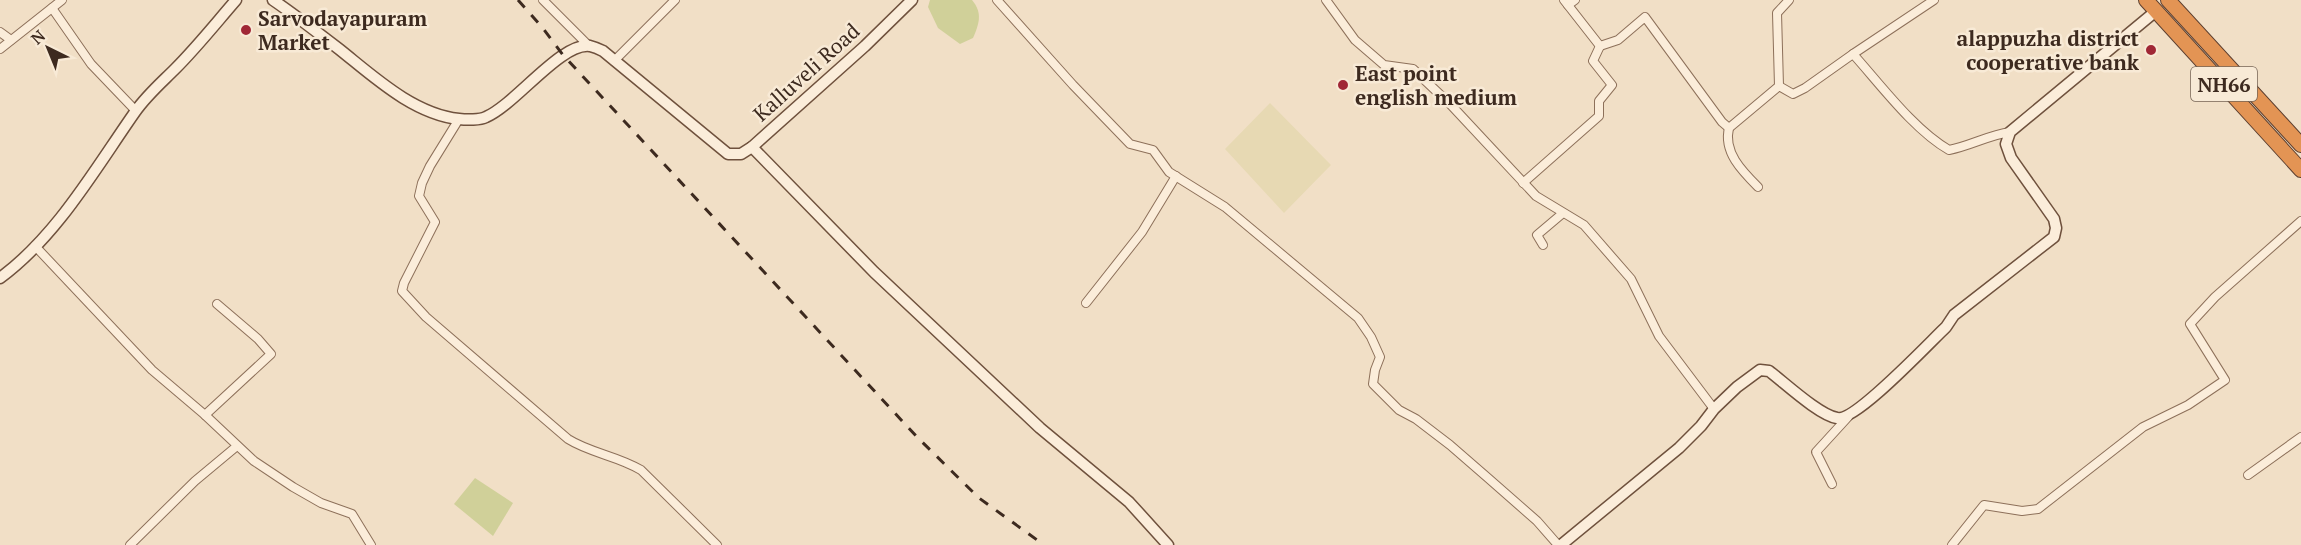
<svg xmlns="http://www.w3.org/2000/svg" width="2301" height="545" font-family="'PT Serif',serif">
  <rect width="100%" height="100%" fill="#f1dfc6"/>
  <polygon fill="#e7d9b3" points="1270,103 1331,165 1284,213 1225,149"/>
  <g fill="#d0d099">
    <path d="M930 0H972C983 13 979 24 973 38L960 44 938 28 928 7Z"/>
    <polygon points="475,478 513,503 493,536 454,504"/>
  </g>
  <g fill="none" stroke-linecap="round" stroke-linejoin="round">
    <defs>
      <g id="street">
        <polyline points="543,0 589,46"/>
        <polyline points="997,0 1073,85 1130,144 1153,150 1169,172 1225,207 1358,318 1371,337 1380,357 1375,370 1373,384 1399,410 1416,419 1450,445 1488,478 1537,521 1558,545"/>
        <polyline points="1326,0 1355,40 1384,65 1413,69 1451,105 1536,196 1584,225 1631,279 1659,336 1714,409"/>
        <polyline points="1564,0 1600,46"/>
        <polyline points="1568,5 1575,0"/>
        <polyline points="52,8 91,64 136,111"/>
        <polyline points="0,32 11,40"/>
        <path d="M1600 46 1618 40 1645 17 1722 122 1729 128 1779 86 1793 94 1805 88 1853 54C1880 84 1914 130 1949 150 1970 146 1989 135 2010 132"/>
        <polyline points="0,49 62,0"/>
        <polyline points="1853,54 1934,0"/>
        <polyline points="614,61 675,0"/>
        <polyline points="1779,86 1777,13 1789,0"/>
        <path d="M459 119 430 166 422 183 419 196 435 222 404 283 402 291 426 317 568 439C590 453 618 456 641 470L717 545"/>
        <path d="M1729 128C1723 152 1742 171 1758 187"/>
        <polyline points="1523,183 1599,116 1599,101 1612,85 1593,61 1600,46"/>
        <polyline points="1543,245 1537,235 1563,213"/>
        <polyline points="35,246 152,370 205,415 254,461 293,487 321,503 352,514 371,545"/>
        <polyline points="1086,303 1142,232 1176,176"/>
        <polyline points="205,415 271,354 258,339 217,304"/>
        <polyline points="2248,475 2301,437"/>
        <polyline points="1832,484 1816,452 1848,417"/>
        <polyline points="130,545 195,481 237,446"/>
        <polyline points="1952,545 1984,505 2022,511 2038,509 2143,427 2188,405 2225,380 2190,324 2215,297 2301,221"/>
      </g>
      <g id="secondary">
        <path d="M273 0C295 15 317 32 339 49 373 76 413 114 459 119 467 120 480 120 486 117 516 104 561 42 590 46 594 47 599 49 603 51L728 154H741L752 147 865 46 912 0"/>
        <polyline points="752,147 874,272 1040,428 1129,502 1168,545"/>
        <path d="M0 278C57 236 95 169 135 112 146 96 161 83 175 69 197 47 216 23 236 0"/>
        <path d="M1561 545 1679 448 1701 426 1714 409 1737 387 1760 370 1769 371C1785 383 1819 415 1837 418 1855 422 1929 343 1946 327L1954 315 2054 237 2056 228 2054 219 2011 158 2006 144 2010 132 2156 11"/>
      </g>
      <g id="highway">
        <polyline points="2146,0 2301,170"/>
        <polyline points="2168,0 2301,145"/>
      </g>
    </defs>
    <use href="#street" stroke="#8d705a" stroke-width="10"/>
    <use href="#secondary" stroke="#6f513d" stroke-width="13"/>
    <use href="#highway" stroke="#5b3e2f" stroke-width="16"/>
    <use href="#street" stroke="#fbedda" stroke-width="8"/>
    <use href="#secondary" stroke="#fbedda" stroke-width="10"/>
    <use href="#highway" stroke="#e39454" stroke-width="14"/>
    <polyline stroke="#3d2a1f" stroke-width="3" stroke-dasharray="10 10" stroke-linecap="butt" points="518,0 542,27 563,55 917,437 979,498 1044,545"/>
  </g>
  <g fill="#a02735" stroke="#f8ead6" stroke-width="2">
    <circle cx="246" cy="30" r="6"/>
    <circle cx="2151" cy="50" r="6"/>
    <circle cx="1343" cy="85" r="6"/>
  </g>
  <g text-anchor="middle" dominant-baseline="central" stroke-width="5" stroke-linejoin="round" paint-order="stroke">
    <rect fill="#f8ead6" stroke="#756456" stroke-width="1.5" x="2191" y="67" width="66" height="34" rx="4.5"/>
    <g font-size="20" font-weight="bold" fill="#3d2a1f">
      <text x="2224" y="84">NH66</text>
    </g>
    <g font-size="21" font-weight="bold" fill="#3d2a1f" stroke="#f8ead6" text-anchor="start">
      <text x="258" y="18">Sarvodayapuram<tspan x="258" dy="24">Market</tspan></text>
      <text x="2139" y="38" text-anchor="end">alappuzha district<tspan x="2139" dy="24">cooperative bank</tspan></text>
      <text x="1355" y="73">East point<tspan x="1355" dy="24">english medium</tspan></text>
    </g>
    <g font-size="21" fill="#3d2a1f" stroke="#f8ead6">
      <text transform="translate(806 72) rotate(-42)">Kalluveli Road</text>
    </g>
  </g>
  <g transform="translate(48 48) rotate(317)" stroke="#f8ead6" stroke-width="4.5" paint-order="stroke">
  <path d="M0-4.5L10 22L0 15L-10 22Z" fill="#3d2a1f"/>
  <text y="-9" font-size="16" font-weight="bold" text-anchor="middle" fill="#3d2a1f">N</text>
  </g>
</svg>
